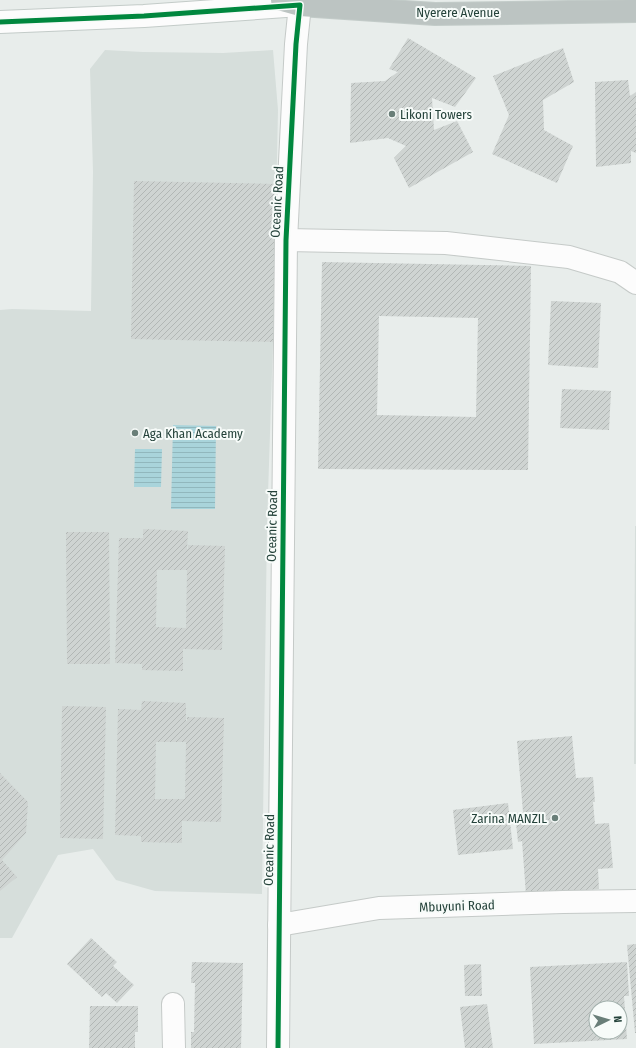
<svg xmlns="http://www.w3.org/2000/svg" width="636" height="1048" font-family="'Fira Sans Condensed',sans-serif">
  <defs>
    <pattern id="water-rules" width="6" height="5" patternUnits="userSpaceOnUse"><rect width="6" height="5" fill="#a9d4db"/><path d="M0 2.5h6" fill="none" stroke="#91b7bd"/></pattern>
    <pattern id="building-hatch" width="6" height="6" patternUnits="userSpaceOnUse"><rect width="6" height="6" fill="#cfd4d2"/><path d="M-1 1l2-2M0 6l6-6M5 7l2-2" fill="none" stroke="#b2b7b5"/></pattern>
  </defs>
  <rect width="100%" height="100%" fill="#e8edeb"/>
  <g fill="#d6dedb">
    <polygon points="105,50 143,52 223,53 273,50 278,110 273,342 267,525 262,894 155,891 116,880 93,849 58,855 12,938 0,938 0,310 12,309 91,311 93,172 90,69"/>
    <polygon points="635,526 636,526 636,764 634,764"/>
  </g>
  <g fill="url(#water-rules)">
    <polygon points="173,425 216,426 215,509 171,509"/>
    <polygon points="135,449 162,449 161,487 134,487"/>
  </g>
  <g fill="url(#building-hatch)" fill-rule="evenodd">
    <polygon points="408,38 476,78 455,107 432,98 434,130 457,121 473,152 409,188 394,158 406,146 388,138 350,143 351,83 385,81 398,72 389,69"/>
    <polygon points="563,48 574,82 543,100 544,130 573,146 557,183 492,154 509,115 493,76"/>
    <polygon points="628,80 630,96 636,92 636,153 631,151 631,163 596,167 595,82"/>
    <polygon points="134,181 276,184 273,342 131,339"/>
    <path d="M322 262 531 266 528 470 318 469ZM379 316 478 318 476 417 377 415Z"/>
    <polygon points="551,301 601,303 598,368 548,365"/>
    <polygon points="562,389 611,391 609,430 560,428"/>
    <path d="M143 529 188 531 187 549H188V545L225 546 222 650 183 649V671L142 670V664L115 663 119 538H143ZM157 570H187L186 628 156 627Z"/>
    <polygon points="66,532 109,532 110,664 67,664"/>
    <path d="M142 701 186 703V721H187V717L224 718 221 822 182 821V843L141 842V836L115 835 118 709 141 710ZM156 742H186L185 799H155Z"/>
    <polygon points="62,706 106,707 103,839 60,838"/>
    <polygon points="572,736 576,778 593,777 595,802 593,802 595,824 609,823 613,868 598,869 599,889 526,895 522,841 518,842 515,813 523,812 517,741"/>
    <polygon points="0,773 28,802 26,833 2,860 17,877 0,891"/>
    <polygon points="508,803 513,849 458,855 453,810"/>
    <polygon points="91,938 117,962 113,966 134,985 117,1003 106,993 102,997 67,964"/>
    <polygon points="636,944 636,1033 635,1033 627,945"/>
    <polygon points="192,962 243,963 241,1048 191,1048 191,1032 194,1032 195,983 191,983"/>
    <path d="M627 962 629 996H624L627 1039 534 1044 530 967ZM596 1008H620V1032H596Z"/>
    <polygon points="481,964 482,996 465,996 464,965"/>
    <polygon points="487,1004 493,1048 465,1048 460,1007"/>
    <polygon points="90,1006 138,1006 138,1032 135,1032 135,1048 89,1048"/>
  </g>
  <g fill="none" stroke-linecap="round" stroke-linejoin="round">
    <defs>
      <g id="street">
        <polyline points="286,240 446,243 569,257 620,272 636,283"/>
        <polyline points="279,925 379,908 563,902 636,901"/>
        <polyline points="173,1004 174,1048"/>
        <polyline points="278,1048 286,240 296,44 300,5"/>
      </g>
      <polyline id="secondary" points="0,22 144,16 300,5"/>
      <polyline id="highway" points="282,0 300,5 435,14 636,11"/>
    </defs>
    <use href="#street" stroke="#c5cac8" stroke-width="24"/>
    <use href="#secondary" stroke="#c3cbc8" stroke-width="24"/>
    <use href="#highway" stroke="#c3ccc9" stroke-width="24"/>
    <use href="#street" stroke="#fcfcfc" stroke-width="22"/>
    <use href="#secondary" stroke="#fcfcfc" stroke-width="22"/>
    <use href="#highway" stroke="#bcc4c2" stroke-width="22"/>
    <defs>
      <polyline id="cycleway" points="0,22 144,16 300,5 296,44 286,240 278,1048"/>
    </defs>
    <use href="#cycleway" stroke="#f7fbf9" stroke-width="8"/>
    <use href="#cycleway" stroke="#00873e" stroke-width="5"/>
  </g>
  <g fill="#697e78" stroke="#f7fbf9" stroke-width="1.5">
    <circle cx="392" cy="114" r="4"/>
    <circle cx="135" cy="433" r="4"/>
    <circle cx="555" cy="818" r="4"/>
  </g>
  <g text-anchor="middle" dominant-baseline="central" stroke-width="4" stroke-linejoin="round" paint-order="stroke">
    <g font-size="13" fill="#24423a" stroke="#f7fbf9">
      <text x="458" y="12">Nyerere Avenue</text>
      <text transform="translate(277 202) rotate(-87)">Oceanic Road</text>
      <text transform="translate(272 526) rotate(-89)">Oceanic Road</text>
      <text transform="translate(269 850) rotate(-89)">Oceanic Road</text>
      <text transform="translate(457 906) rotate(-2)">Mbuyuni Road</text>
    </g>
    <g font-size="13" fill="#24423a" stroke="#f7fbf9" text-anchor="start">
      <text x="400" y="114">Likoni Towers</text>
      <text x="143" y="433">Aga Khan Academy</text>
      <text x="547" y="818" text-anchor="end">Zarina MANZIL</text>
    </g>
  </g>
  <g transform="translate(608 1020) rotate(85)"><circle r="19" fill="#f7fbf9" stroke="#a3b1ad"/>
  <path d="M0-3L7 15L0 10L-7 15Z" fill="#697e78"/>
  <text y="-6" font-size="11" font-weight="bold" text-anchor="middle" fill="#24423a">N</text>
  </g>
</svg>
